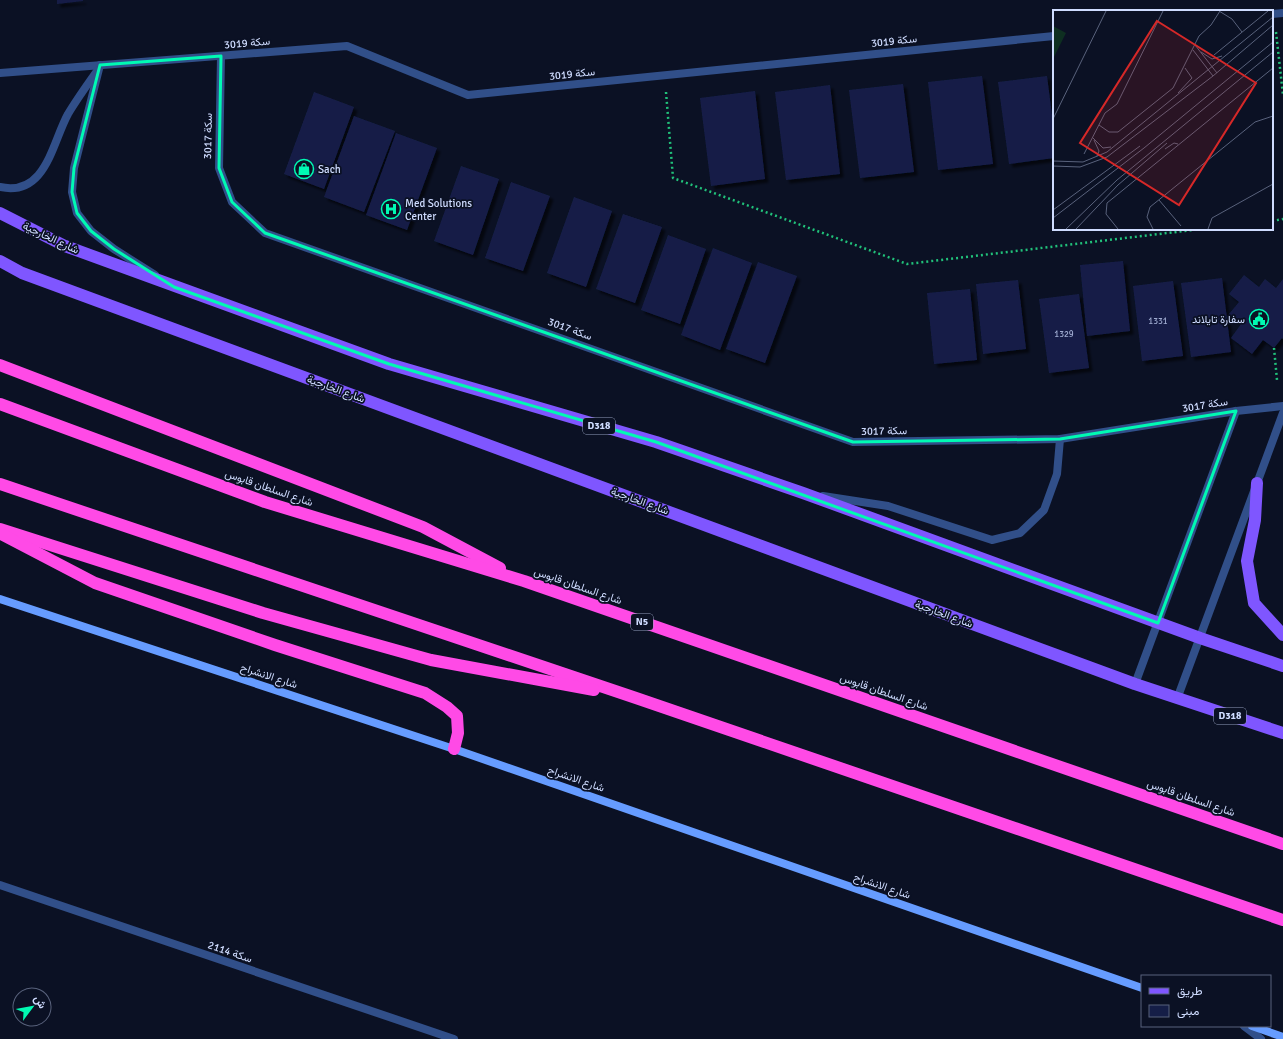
<svg xmlns="http://www.w3.org/2000/svg" width="1283" height="1039" font-family="Signika,Vazirmatn,sans-serif">
  <defs>
    <filter id="shadow"><feDropShadow dx="3.5" dy="3.5" stdDeviation="1" flood-color="#0009"/></filter>
  </defs>
  <rect width="100%" height="100%" fill="#0b1124"/>
  <g fill="#151e47" filter="url(#shadow)">
    <polygon points="57,0 83,0 83,1 57,4"/>
    <polygon points="982,76 993,164 938,170 928,82"/>
    <polygon points="1047,76 1054,131 1054,158 1009,164 998,82"/>
    <polygon points="903,84 914,172 860,178 849,90"/>
    <polygon points="830,85 840,174 786,180 775,92"/>
    <polygon points="755,91 765,179 711,186 700,98"/>
    <polygon points="314,92 354,107 324,189 284,174"/>
    <polygon points="354,116 395,131 364,212 324,197"/>
    <polygon points="396,133 437,148 407,230 366,215"/>
    <polygon points="461,166 499,179 473,255 434,241"/>
    <polygon points="511,182 550,196 523,271 485,258"/>
    <polygon points="574,197 612,211 586,287 547,273"/>
    <polygon points="623,214 662,227 635,303 596,289"/>
    <polygon points="668,235 706,249 680,324 641,310"/>
    <polygon points="713,248 752,263 720,350 681,335"/>
    <polygon points="1123,261 1130,331 1087,336 1080,265"/>
    <polygon points="758,262 797,276 765,363 726,349"/>
    <polygon points="1244,275 1259,287 1265,279 1276,288 1283,279 1283,339 1282,338 1274,348 1263,340 1252,354 1231,338 1241,324 1229,314 1239,302 1229,294"/>
    <polygon points="1222,278 1231,352 1191,357 1181,283"/>
    <polygon points="1018,280 1026,349 983,354 976,284"/>
    <polygon points="1173,281 1183,356 1142,361 1133,286"/>
    <polygon points="970,289 977,360 934,364 927,293"/>
    <polygon points="1079,294 1089,368 1049,373 1039,299"/>
  </g>
  <g fill="none" stroke-linecap="round" stroke-linejoin="round">
    <g stroke="#21c17a" stroke-width="2.5" stroke-dasharray="2 3" stroke-linecap="butt">
      <polyline points="1276,32 1283,95"/>
      <polyline points="666,92 673,178 907,264 1201,229"/>
      <polyline points="1272,221 1283,219"/>
      <polyline points="1274,348 1277,380"/>
    </g>
    <polyline stroke="#314f89" stroke-width="8" points="1244,1026 1261,1039"/>
    <g stroke="#314f89" stroke-width="8">
      <polyline points="1272,14 1283,13"/>
      <polyline points="221,56 219,168 232,202 265,233 853,442 1060,439 1236,411 1283,406"/>
      <polyline points="100,65 74,168 72,192 77,213 91,231 114,249 155,275"/>
      <polyline points="0,73 347,46 468,95 1054,36"/>
      <path d="M0 187C46 197 52 143 68 114 77 99 87 85 97 71"/>
      <polyline points="823,496 888,506 992,540 1020,533 1044,510 1057,474 1060,439"/>
      <polyline points="1135,684 1236,411"/>
      <polyline points="1177,699 1283,413"/>
      <polyline points="0,885 454,1039"/>
    </g>
    <g stroke="#669cff" stroke-width="8">
      <polyline points="0,599 454,749 1142,988"/>
      <polyline points="1252,1026 1283,1037"/>
    </g>
    <g stroke="#7f56ff" stroke-width="12">
      <polyline points="0,213 65,246 389,364 656,442 803,493 1200,638 1283,666"/>
      <polyline points="0,261 22,273 1135,684 1283,733"/>
      <polyline points="1257,483 1255,520 1247,561 1254,603 1283,635"/>
    </g>
    <g stroke="#ff4ae6" stroke-width="12">
      <polyline points="0,365 423,527 500,568"/>
      <polyline points="0,404 265,502 524,581 1283,844"/>
      <polyline points="0,484 636,698 1283,920"/>
      <polyline points="0,529 263,613 431,660 594,690"/>
      <polyline points="3,535 95,583 275,645 425,693 447,707 457,716 458,733 454,749"/>
    </g>
  </g>
  <path fill="none" stroke="#00fab3" stroke-width="3" stroke-linejoin="round" d="M221 56 219 168 232 202 265 233 853 442 1060 439 1236 411 1158 623 656 442 389 364 174 287 114 249 91 231 77 213 72 192 74 168 100 65Z"/>
  <defs>
    <symbol id="shop-ring" viewBox="-11 -11 22 22"><circle r="9.5" fill="#0b1124" stroke="#00fab3" stroke-width="1.5"/><path d="M-5-2.5h2.3a2.7 3.5 0 0 1 5.4 0H5L5.5 6h-11ZM-1.5-2.5h3a1.5 2.3 0 0 0-3 0Z" fill="#00fab3"/></symbol>
    <symbol id="hospital-ring" viewBox="-11 -11 22 22"><circle r="9.5" fill="#0b1124" stroke="#00fab3" stroke-width="1.5"/><path d="M-5-5h3v3.5h4V-5h3V5h-3V1.5h-4V5h-3Z" fill="#00fab3"/></symbol>
    <symbol id="civic-ring" viewBox="-11 -11 22 22"><circle r="9.5" fill="#0b1124" stroke="#00fab3" stroke-width="1.5"/><path d="M-.6-6.5H3V-4.5H.6V-3L4-1V1h2V6H-6V1h2V-1L-.6-3ZM-1.2 2.5V6h2.4V2.5Z" fill="#00fab3"/></symbol>
  </defs>
  <g fill-rule="evenodd">
    <use href="#shop-ring" x="293" y="158" width="22" height="22"/>
    <use href="#hospital-ring" x="380" y="198" width="22" height="22"/>
    <use href="#civic-ring" x="1248" y="308" width="22" height="22"/>
  </g>
  <g text-anchor="middle" dominant-baseline="central" stroke-width="3.5" stroke-linejoin="round" paint-order="stroke">
    <g font-size="9" fill="#a0acd1">
      <text x="1158" y="321">1331</text>
      <text x="1064" y="334">1329</text>
    </g>
    <g fill="#0b1124" stroke="#949fbd" stroke-width="1">
      <rect x="583" y="418" width="32" height="16" rx="3"/>
      <rect x="631" y="614" width="22" height="16" rx="3"/>
      <rect x="1214" y="708" width="32" height="16" rx="3"/>
    </g>
    <g font-size="10" font-weight="bold" fill="#cfdcff">
      <text x="599" y="426">D318</text>
      <text x="642" y="622">N5</text>
      <text x="1230" y="716">D318</text>
    </g>
    <g font-size="11" fill="#cfdcff" stroke="#0b1124">
      <text transform="translate(894 41) rotate(-6)">سكة 3019</text>
      <text transform="translate(247 43) rotate(-5)">سكة 3019</text>
      <text transform="translate(572 74) rotate(-6)">سكة 3019</text>
      <text transform="translate(208 136) rotate(-89)">سكة 3017</text>
      <text transform="translate(51 238) rotate(25)">شارع الخارجية</text>
      <text transform="translate(570 329) rotate(20)">سكة 3017</text>
      <text transform="translate(336 389) rotate(20)">شارع الخارجية</text>
      <text transform="translate(1205 405) rotate(-9)">سكة 3017</text>
      <text transform="translate(884 431) rotate(-1)">سكة 3017</text>
      <text transform="translate(269 488) rotate(19)">شارع السلطان قابوس</text>
      <text transform="translate(640 501) rotate(20)">شارع الخارجية</text>
      <text transform="translate(578 586) rotate(19)">شارع السلطان قابوس</text>
      <text transform="translate(944 614) rotate(20)">شارع الخارجية</text>
      <text transform="translate(269 676) rotate(18)">شارع الانشراح</text>
      <text transform="translate(884 692) rotate(19)">شارع السلطان قابوس</text>
      <text transform="translate(576 779) rotate(19)">شارع الانشراح</text>
      <text transform="translate(1191 798) rotate(19)">شارع السلطان قابوس</text>
      <text transform="translate(882 886) rotate(19)">شارع الانشراح</text>
      <text transform="translate(230 952) rotate(19)">سكة 2114</text>
    </g>
    <g font-size="11" fill="#cfdcff" stroke="#0b1124" text-anchor="start">
      <text x="318" y="169">Sach</text>
      <text x="405" y="203">Med Solutions<tspan x="405" dy="13">Center</tspan></text>
      <text x="1245" y="319" text-anchor="end">سفارة تايلاند</text>
    </g>
  </g>
  <g transform="translate(1053 10)">
    <rect width="220" height="220" fill="#0b1124"/>
    <path d="M0 16 13 23 0 49Z" fill="#0e2f21"/>
    <path fill="none" stroke="#59627c" stroke-width="1" d="M166 1 179 9 189 22M142 35 164 63M140 40 160 66M148 42 159 49 169 46M161 45 215 1M125 83 139 68 132 58M0 109 53 1M46 115 56 122H65L120 78 146 26 158 15 167 1M39 127 50 138 58 137M41 130 46 141 44 146M112 139 121 133 125 134M31 144 52 103 64 94 110 1M0 151 30 152 54 142 220 7M0 156 27 157 54 147 160 66 220 15M106 190 128 216M0 200 87 136M0 208 91 138 220 32M13 219 64 170 220 42M23 219 65 175 114 133M65 219 53 204 54 193 220 58M100 219 94 207 97 197 202 112 220 106M155 219 159 208 220 174"/>
    <path fill="#d62828" fill-opacity="0.15" stroke="#d62828" stroke-width="2" d="M104 11 203 73 126 195 27 133Z"/>
    <rect width="220" height="220" fill="none" stroke="#cfdcff" stroke-width="2"/>
  </g>
  <rect x="1141" y="975" width="130" height="52" fill="#0b1124" stroke="#59627c"/>
  <rect x="1149" y="988" width="20" height="6" fill="#7f56ff" stroke="#59627c"/>
  <text x="1177" y="995" font-size="12" fill="#cfdcff">طريق</text>
  <rect x="1149" y="1005" width="20" height="12" fill="#151e47" stroke="#59627c"/>
  <text x="1177" y="1015" font-size="12" fill="#cfdcff">مبنى</text>
  <g transform="translate(32 1007) rotate(58)"><circle r="19" fill="#0b1124" stroke="#59627c"/>
  <path d="M0-3L7 15L0 10L-7 15Z" fill="#00fab3"/>
  <text y="-6" font-size="11" font-weight="bold" text-anchor="middle" fill="#cfdcff">ش</text>
  </g>
</svg>
